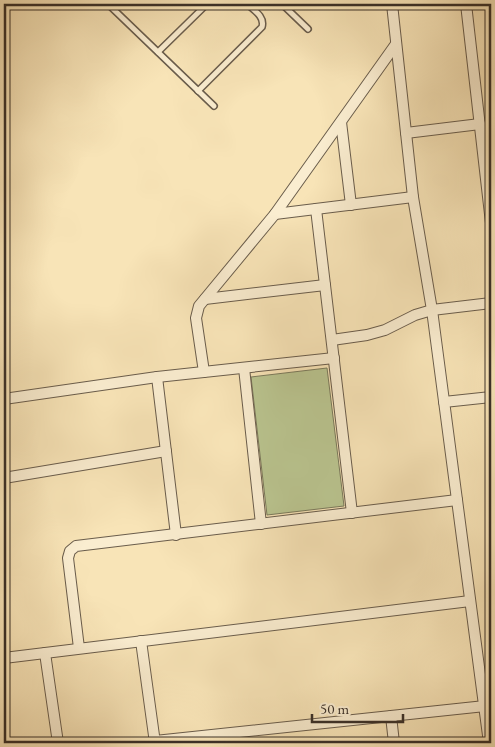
<svg xmlns="http://www.w3.org/2000/svg" width="495" height="747" font-family="'EB Garamond',serif">
  <rect width="100%" height="100%" fill="#f8e4b7"/>
  <filter id="stains"><feTurbulence type="fractalNoise" baseFrequency=".004" numOctaves="4"/><feColorMatrix values="0 0 0 0 .2 0 0 0 0 .09 0 0 0 0 .02 0 0 0 .5 -.17"/></filter>
  <radialGradient id="worn" r=".72"><stop offset=".6" stop-color="#630" stop-opacity="0"/><stop offset="1" stop-color="#630" stop-opacity=".3"/></radialGradient>
  <polygon fill="#bac590" stroke="#7a7a5c" points="327,368 344,506 267,515 251,377"/>
  <g fill="none" stroke-linecap="round" stroke-linejoin="round">
    <defs>
      <g id="service">
        <polyline points="282,4 308,29"/>
        <polyline points="110,6 214,106"/>
        <polyline points="158,52 207,4"/>
        <path d="M198 91 262 27C265 17 255 11 247 4"/>
      </g>
      <g id="minor">
        <polyline points="392,4 413,197 432,310 489,743"/>
        <polyline points="466,4 491,223"/>
        <polyline points="341,122 351,205"/>
        <polyline points="406,133 480,124"/>
        <polyline points="316,209 352,513"/>
        <polyline points="275,214 413,197"/>
        <polyline points="205,299 325,285"/>
        <polyline points="332,340 367,335 385,330 415,315 432,310 491,303"/>
        <polyline points="244,368 261,524"/>
        <polyline points="204,372 196,318 199,306 275,214 396,44"/>
        <polyline points="157,377 176,535"/>
        <polyline points="4,399 157,377 334,358"/>
        <polyline points="444,402 491,397"/>
        <polyline points="4,478 166,451"/>
        <polyline points="141,641 155,743"/>
        <polyline points="79,648 68,558 70,551 76,546 457,500"/>
        <polyline points="45,653 58,743"/>
        <polyline points="4,658 470,601"/>
        <polyline points="391,716 394,743"/>
        <polyline points="155,741 485,706"/>
      </g>
    </defs>
    <use href="#service" stroke="#6a5d4c" stroke-width="8"/>
    <use href="#minor" stroke="#6a5d4c" stroke-width="12"/>
    <use href="#service" stroke="#faedd0" stroke-width="5"/>
    <use href="#minor" stroke="#faedd0" stroke-width="10"/>
  </g>
  <rect width="495" height="747" fill="none" stroke="#f8e4b7" stroke-width="20"/>
  <rect x="5" y="5" width="485" height="737" fill="none" stroke="#3a3028" stroke-width="2.5"/>
  <rect x="10" y="10" width="475" height="727" fill="none" stroke="#3a3028"/>
  <path d="M312 714v8h91v-8" fill="none" stroke="#3a3028" stroke-width="2.5"/>
  <text x="320" y="714" font-size="15" fill="#3a3028" stroke="#faedd0" stroke-width="4" paint-order="stroke">50 m</text>
  <rect width="100%" height="100%" filter="url(#stains)"/>
  <rect width="100%" height="100%" fill="url(#worn)"/>
</svg>
